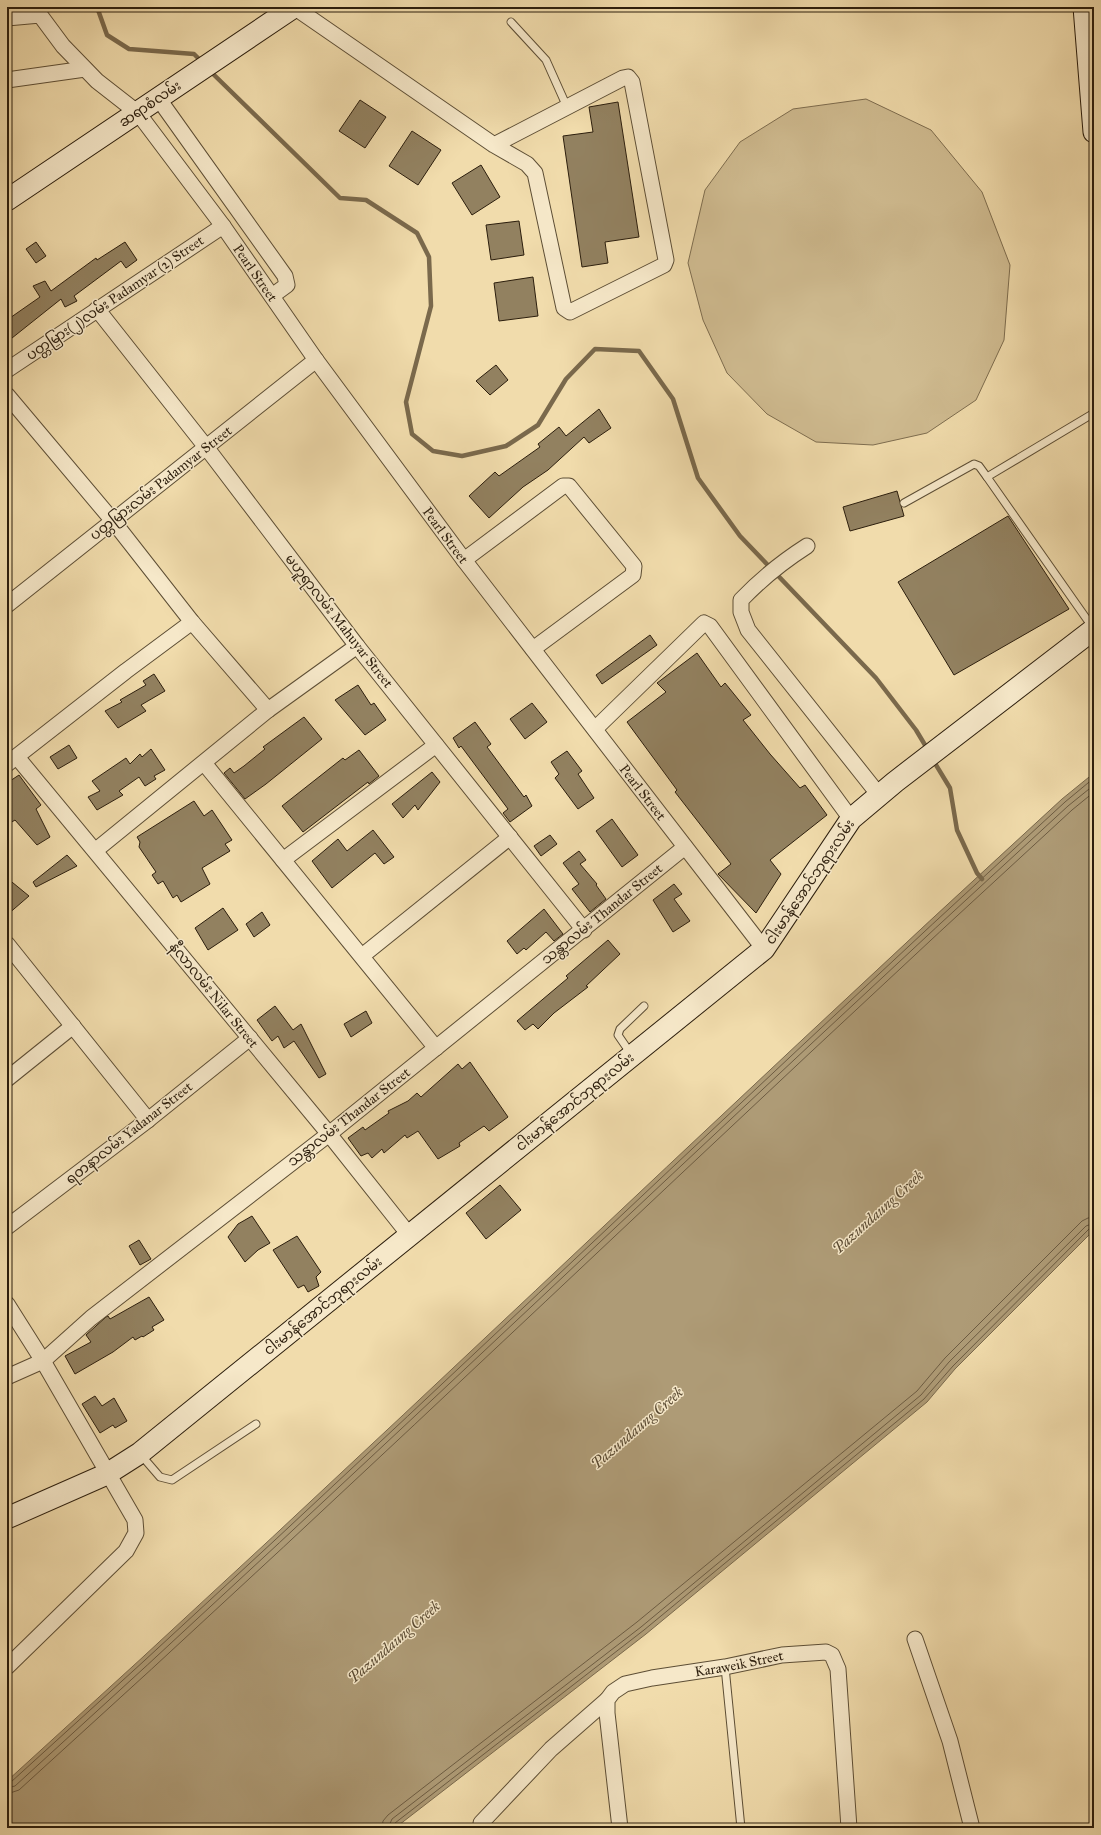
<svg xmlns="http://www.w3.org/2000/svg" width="1101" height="1835" font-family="'IM FELL Great Primer','Noto Sans Myanmar',serif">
  <rect width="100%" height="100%" fill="#f1dcac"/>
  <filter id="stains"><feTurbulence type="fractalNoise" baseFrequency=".005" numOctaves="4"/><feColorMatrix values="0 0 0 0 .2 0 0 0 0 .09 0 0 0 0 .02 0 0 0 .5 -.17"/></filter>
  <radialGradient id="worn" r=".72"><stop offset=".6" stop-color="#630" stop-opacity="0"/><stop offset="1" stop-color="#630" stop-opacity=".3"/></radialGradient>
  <polygon fill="#d0bc91" stroke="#7e6d4f" points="866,99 931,130 982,192 1010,265 1004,340 976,400 927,433 873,445 816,442 767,414 727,373 703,320 688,263 705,190 740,142 793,109"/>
  <path fill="#ae9b76" stroke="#7a694c" d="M1094 773V1230L955 1369 927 1402 646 1634 395 1828H7V1781C363 1459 708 1123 1062 799Z"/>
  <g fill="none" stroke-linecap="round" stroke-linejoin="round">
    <g stroke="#6d5c42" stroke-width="1">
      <path d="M7 1783 11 1782C367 1461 711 1126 1065 802L1094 778"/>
      <path d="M7 1788 15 1786C370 1464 714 1130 1068 806L1094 785"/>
      <path d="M7 1794 19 1790C374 1469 718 1134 1072 810L1094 792"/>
      <polyline points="382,1828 383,1821 388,1815 637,1622 917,1391 945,1358 1082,1221 1088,1218 1094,1217"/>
      <polyline points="388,1828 392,1819 641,1627 921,1395 949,1362 1086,1226 1094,1223"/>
      <polyline points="393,1828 395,1823 644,1630 924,1399 953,1366 1089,1229 1094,1228"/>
    </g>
    <g stroke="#7a694c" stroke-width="4.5">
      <polyline points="97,7 107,35 129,49 194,54 202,62"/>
      <polyline points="209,70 340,198 366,200 417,233 429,257 431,306 406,402 412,434 433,451 462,456 506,446 538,425 566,379 595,349 639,351 673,399 698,478 740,536 876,678 916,730 928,750"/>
      <polyline points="933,760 950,788 957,830 977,873 982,879"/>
    </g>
  </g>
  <g fill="#928160" stroke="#2c1e0d">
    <polygon points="360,100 386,117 365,148 339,131"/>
    <polygon points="618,102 639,237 605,242 608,263 582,267 563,136 593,132 589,107"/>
    <polygon points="412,131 441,150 418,185 389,166"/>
    <polygon points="481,165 500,197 472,215 452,183"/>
    <polygon points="519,221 524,255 491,260 486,225"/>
    <polygon points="36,242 46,256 36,263 26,249"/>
    <polygon points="125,242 137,260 126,268 121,261 74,296 77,301 65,307 61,299 7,342 7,320 40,297 33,286 45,281 51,291 96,258 97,260"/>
    <polygon points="533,277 538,316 499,321 494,283"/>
    <polygon points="496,365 508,380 490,395 476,381"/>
    <polygon points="599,409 611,428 589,443 584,437 548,470 523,487 489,518 469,496 495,472 499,476 540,447 538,444 559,427 566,436"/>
    <polygon points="897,491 904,516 850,531 843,507"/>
    <polygon points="1008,516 1069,609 954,675 898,582"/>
    <polygon points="650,635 657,645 602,684 596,675"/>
    <polygon points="697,653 721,687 725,683 751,715 743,720 770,754 800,788 805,785 827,815 770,860 781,874 756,913 718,874 731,864 675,792 677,790 627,722 666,692 657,683"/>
    <polygon points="154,674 165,691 141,705 146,711 118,728 105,711 122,702 120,700 146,685 143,681"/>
    <polygon points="358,685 371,705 374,703 386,720 365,735 335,700"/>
    <polygon points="532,703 547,722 525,739 510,719"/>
    <polygon points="304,717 322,739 266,784 245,799 224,773 230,768 234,773 244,766 265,749 263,747"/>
    <polygon points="475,722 491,744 487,747 524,797 526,795 532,806 510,822 503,813 508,809 461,746 459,748 453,738"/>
    <polygon points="69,745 77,758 58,769 50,757"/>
    <polygon points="151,749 165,770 154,776 156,779 145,786 139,777 119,791 123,795 97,810 88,797 100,791 92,781 126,758 130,764 140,754 142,757"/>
    <polygon points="359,750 379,776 369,784 368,782 303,832 282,806 343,758 345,760"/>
    <polygon points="567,751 582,771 578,774 594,798 578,809 555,778 559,774 551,762"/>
    <polygon points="432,772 440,782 418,810 415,805 403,818 392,804"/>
    <polygon points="19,775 41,805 36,809 50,837 37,845 15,820 7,825 7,783"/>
    <polygon points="194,801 204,816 212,810 232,840 225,844 230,851 202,868 210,884 181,902 177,895 173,898 163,881 158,884 152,875 156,872 139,847 140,842 137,837"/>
    <polygon points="612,819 638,855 622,867 596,831"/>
    <polygon points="373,830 394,857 384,864 375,853 332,888 312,861 338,839 347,851"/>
    <polygon points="550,835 557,844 541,856 534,846"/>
    <polygon points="579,851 586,860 580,864 597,884 596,885 606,899 590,912 572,889 579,884 563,863"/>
    <polygon points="67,855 77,866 36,887 33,882"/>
    <polygon points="7,878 29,896 7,915"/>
    <polygon points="674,884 682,894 674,899 690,921 673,932 653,900"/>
    <polygon points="223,908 238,930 208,950 195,928"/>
    <polygon points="544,909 563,934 554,941 546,932 526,950 524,948 517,954 507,941"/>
    <polygon points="262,912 270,925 254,937 246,924"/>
    <polygon points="608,940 620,954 586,986 588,987 554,1013 538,1029 533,1024 525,1030 517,1021 568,978 566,976"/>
    <polygon points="275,1006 293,1030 301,1024 326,1074 319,1078 294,1041 284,1048 278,1036 272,1041 257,1020"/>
    <polygon points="366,1011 372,1023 351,1037 344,1024"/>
    <polygon points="470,1062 508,1117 489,1131 484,1126 459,1143 460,1146 438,1159 418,1131 407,1138 405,1135 384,1153 382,1149 372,1158 368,1153 361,1156 348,1138 363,1127 365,1130 389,1113 388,1111 408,1101 417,1093 421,1097 458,1064 462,1069"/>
    <polygon points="500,1185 521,1210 486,1239 466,1213"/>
    <polygon points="252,1216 270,1243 258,1250 245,1262 228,1237 238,1224"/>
    <polygon points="297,1236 321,1272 316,1277 319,1286 308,1292 304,1285 298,1288 273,1250"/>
    <polygon points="139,1240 151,1259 140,1265 129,1246"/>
    <polygon points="149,1297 164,1320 152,1327 154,1330 143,1337 142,1336 135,1340 133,1337 113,1352 75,1374 65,1356 91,1342 86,1335 106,1317 108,1316 110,1319"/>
    <polygon points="95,1396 102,1406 114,1398 127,1421 115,1428 113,1425 100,1433 82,1404"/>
  </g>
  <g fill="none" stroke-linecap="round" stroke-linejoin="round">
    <defs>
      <g id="service">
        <polyline points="511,22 546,60 567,107"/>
        <polyline points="904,503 974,464 979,466 987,477"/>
        <polyline points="1093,628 987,477 1094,413"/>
        <polyline points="631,1054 618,1035 620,1029 644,1006"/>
        <polyline points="141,1455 160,1477 172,1480 256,1424"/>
        <polyline points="725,1667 741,1828"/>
      </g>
      <g id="minor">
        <polyline points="294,7 494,145 527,164 535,173 564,308 570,312 664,265 666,260 632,82 628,77 623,78 494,145"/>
        <path id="s1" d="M7 18 40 15 63 46 97 81 138 113 223 226 316 360 464 560 764 949"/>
        <polyline points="7,80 85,69"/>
        <polyline points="158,98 285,276 287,285 272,296"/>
        <polyline points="97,309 206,447 357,646 584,930"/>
        <polyline points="7,370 223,226"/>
        <polyline points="7,395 113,521 192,622 268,710"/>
        <path d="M807 546C782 562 761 579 741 600V612L748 630 879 795"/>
        <polyline points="464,560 563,486 569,486 634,566 633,575 533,649"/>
        <polyline points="7,605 316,360"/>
        <polyline points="595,729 704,623 710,626 851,819"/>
        <polyline points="17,757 329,1134 410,1236"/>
        <polyline points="204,763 436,1048"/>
        <polyline points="7,764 126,671 192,622"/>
        <polyline points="96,850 268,710 357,646"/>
        <polyline points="283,860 436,745"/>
        <polyline points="7,944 148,1120"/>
        <polyline points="362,956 510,837"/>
        <polyline points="7,1079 73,1026"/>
        <polyline points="7,1227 148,1120 250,1038"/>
        <polyline points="7,1304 43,1361 135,1520 136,1533 126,1551 7,1667"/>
        <polyline points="7,1377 43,1361 91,1318 329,1134 685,847"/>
        <polyline points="915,1639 950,1741 972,1828"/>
        <polyline points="481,1823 551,1749 607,1700"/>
        <path id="s2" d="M620 1828 607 1713V1700L613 1692 625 1684 652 1678 725 1667 782 1655 826 1652 832 1655 838 1669 849 1828"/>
      </g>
      <g id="secondary">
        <polyline points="1084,7 1094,132"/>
        <polyline points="7,200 294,7"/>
        <polyline points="7,1518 107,1474 140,1453 764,949 851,819 895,782 1094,629"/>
      </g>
    </defs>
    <use href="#service" stroke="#5d4e35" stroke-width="9"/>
    <use href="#minor" stroke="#5d4e35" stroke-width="17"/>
    <use href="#secondary" stroke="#2c1e0d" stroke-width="23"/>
    <use href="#service" stroke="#f6e8c9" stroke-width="7"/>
    <use href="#minor" stroke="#f6e8c9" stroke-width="15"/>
    <use href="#secondary" stroke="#f6e8c9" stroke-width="21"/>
  </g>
  <g text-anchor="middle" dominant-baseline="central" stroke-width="3" stroke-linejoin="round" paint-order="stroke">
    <g font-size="14" fill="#2c1e0d" stroke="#f6e8c9">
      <text transform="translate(150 104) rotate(-34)">ဆရာစံလမ်း</text>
      <text stroke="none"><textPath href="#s1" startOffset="371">Pearl Street</textPath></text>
      <text transform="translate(115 298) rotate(-34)">ပတ္တမြား(၂)လမ်း Padamyar (2) Street</text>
      <text transform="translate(161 483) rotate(-38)">ပတ္တမြားလမ်း Padamyar Street</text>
      <text stroke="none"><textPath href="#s1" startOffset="695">Pearl Street</textPath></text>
      <text transform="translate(339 621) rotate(52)">မဟူရာလမ်း Mahuyar Street</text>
      <text stroke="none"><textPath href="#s1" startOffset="1019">Pearl Street</textPath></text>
      <text transform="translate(810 882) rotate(-56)">ငါးမာန်အောင်ဘုရားလမ်း</text>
      <text transform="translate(602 914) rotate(-39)">သန္တာလမ်း Thandar Street</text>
      <text transform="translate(214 995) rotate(51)">နီလာလမ်း Nilar Street</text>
      <text transform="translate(575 1102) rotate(-39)">ငါးမာန်အောင်ဘုရားလမ်း</text>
      <text transform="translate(349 1117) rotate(-38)">သန္တာလမ်း Thandar Street</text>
      <text transform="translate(129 1133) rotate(-38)">ရတနာလမ်း Yadanar Street</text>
      <text transform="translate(323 1306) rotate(-39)">ငါးမာန်အောင်ဘုရားလမ်း</text>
      <text stroke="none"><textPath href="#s2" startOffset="269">Karaweik Street</textPath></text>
    </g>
    <g font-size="15" font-style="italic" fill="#5a4a32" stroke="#f6e8c9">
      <text transform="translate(878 1212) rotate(-42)">Pazundaung Creek</text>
      <text transform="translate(637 1428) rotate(-41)">Pazundaung Creek</text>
      <text transform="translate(394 1642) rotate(-41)">Pazundaung Creek</text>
    </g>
  </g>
  <rect width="1101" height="1835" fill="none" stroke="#f1dcac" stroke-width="24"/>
  <rect x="8" y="8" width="1085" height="1819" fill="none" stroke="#2c1e0d" stroke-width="2"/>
  <rect x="12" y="12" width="1077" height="1811" fill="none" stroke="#2c1e0d"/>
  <rect width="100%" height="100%" filter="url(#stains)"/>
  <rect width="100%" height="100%" fill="url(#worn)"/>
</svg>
